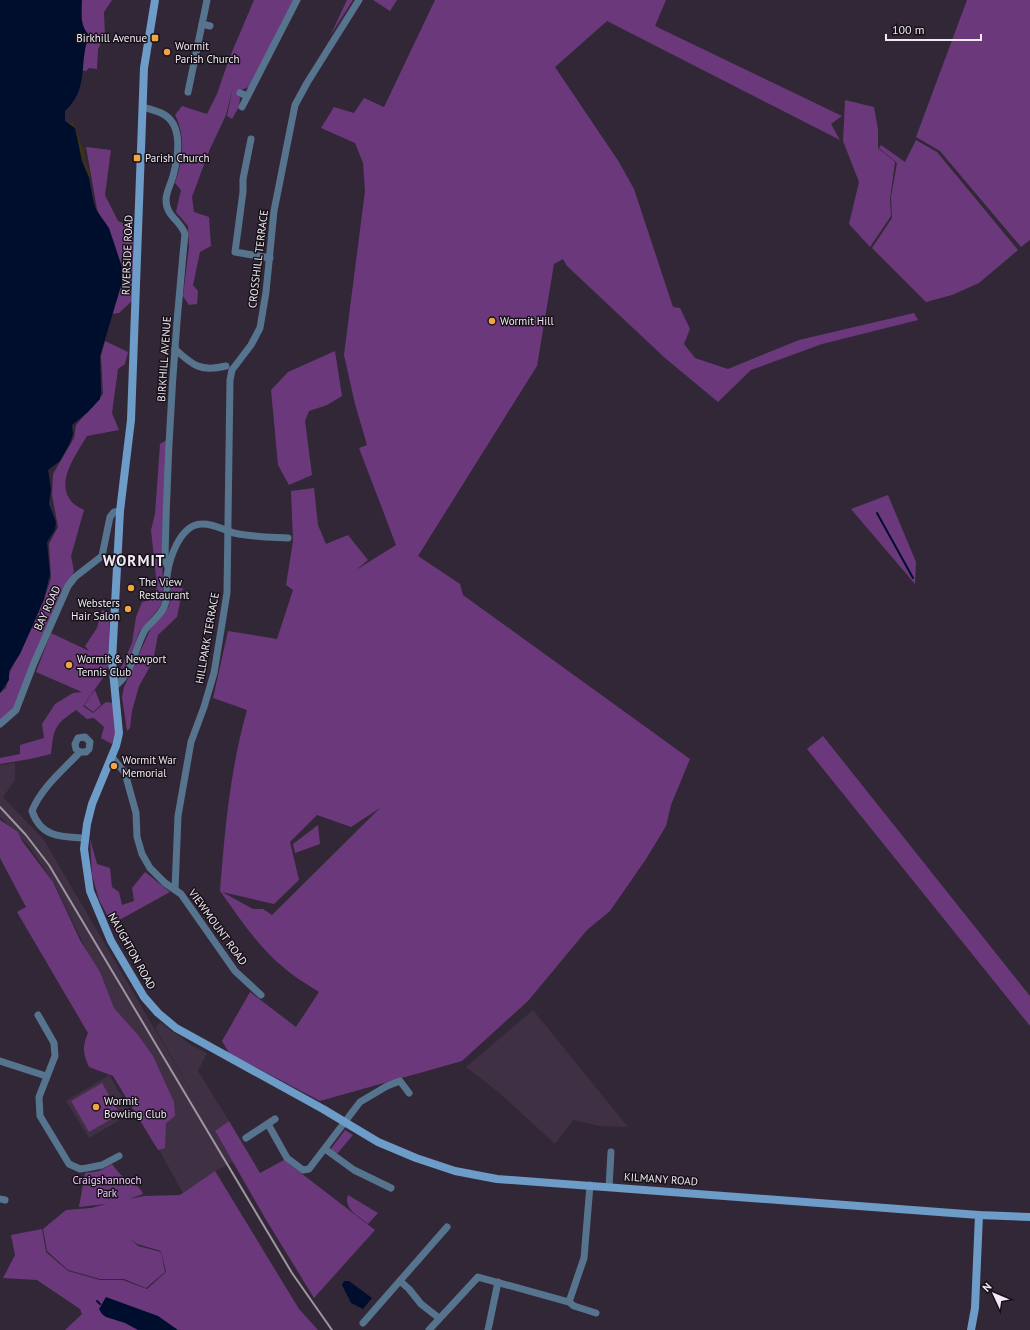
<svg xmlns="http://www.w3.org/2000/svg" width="1030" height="1330" font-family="'PT Sans',sans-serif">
  <rect width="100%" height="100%" fill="#322736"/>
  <g fill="#3f3044">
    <polygon points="15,763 15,780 3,797 44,840 199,1105 155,1028 160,1022 191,1045 207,1053 198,1071 229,1121 215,1132 233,1162 215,1171 183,1193 157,1146 104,986 54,883 29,846 0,817 0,765"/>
    <polygon points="533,1010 581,1069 628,1127 600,1126 573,1120 555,1144 497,1091 466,1067"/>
    <polygon points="109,1075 132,1113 89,1138 66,1101"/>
  </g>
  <g fill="#6b397b" fill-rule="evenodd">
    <polygon points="82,0 112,0 104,12 105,36 98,49 97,69 89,68 86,71 81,70"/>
    <path d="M254 0H294L249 87 238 91 237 94 240 98 239 107 232 119 227 116 233 87 226 115 209 151 192 197 194 212 209 217 211 246 200 252 193 285 198 291 197 304 189 305 183 296 189 247 188 226 176 212 181 190 175 183C183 160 186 137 175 115L182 106 207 114 217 94 229 59Z"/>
    <polygon points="347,0 353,0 330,36"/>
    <polygon points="373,0 397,0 390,11"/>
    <path d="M435 0H666L655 26 842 116 831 124 840 140 607 21 555 67 619 162 634 189 673 307 680 308 690 329 684 344 695 358 728 369 799 340 914 313 918 320 822 344 751 370 718 402 665 358 567 266 563 259 554 264 537 366 418 556 460 584 463 595 690 759 671 805 666 826 646 859 610 911 587 930 528 1001 462 1061 320 1101 229 1053 222 1041 250 992 296 1027 319 992C307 984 294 977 283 967 258 947 239 917 220 891 225 829 230 770 247 710L213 698 228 631 277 639 293 590 286 585 293 541 291 491 314 488 318 525 326 544 348 535 368 560 356 570 396 545 359 448 367 445 355 404 344 355 365 191 363 163 355 143 321 128 334 107 354 113 364 98 384 107ZM380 808 272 915 263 909H253L222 892 274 904 299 880 290 842 317 815 351 827Z"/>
    <polygon points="967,0 1030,0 1030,240 1021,247 940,151 916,137"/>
    <polygon points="845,100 874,107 878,129 878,148 895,162 890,199 891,216 870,247 849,224 859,182 843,141"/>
    <polygon points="916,140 937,152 1018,250 979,283 952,295 926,302 872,248 892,218 891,197 897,163 879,148 881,145 905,162"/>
    <polygon points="86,147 111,150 105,195 118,221 133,228 133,300 119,313 111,314 108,235 97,209"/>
    <path d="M105 341 128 352 125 364 118 369 112 413 119 430 87 436C77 453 55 482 71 501 74 505 80 508 84 510L71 556 74 571 55 611 12 712 0 720V693L6 688 10 672 44 600 51 578 49 544 58 527 52 495 53 474 74 438 76 425 103 394 101 356Z"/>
    <polygon points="335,351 342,396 327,405 309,411 305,421 312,475 289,485 278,465 271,390 288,372"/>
    <polygon points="168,439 162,535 163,600 159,608 139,632 132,652 122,672 119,672 132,643 136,617 142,602 154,599 157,586 151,530 155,514 160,444"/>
    <polygon points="888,495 916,562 915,584 851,509"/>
    <polygon points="171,587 183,588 177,617 158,635 153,661 139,686 132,711 130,728 127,731 122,697 124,687 151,628 169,606"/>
    <path d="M102 610 110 613 108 666 105 675 83 706 93 713 106 702 113 703 116 730 112 744 101 738 104 727 94 718 87 719 76 710C54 725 54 728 51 754L30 759 0 764V758L20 754V745L44 738 42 724 55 704 73 693 82 692 36 672 51 633 89 651 85 646 97 628Z"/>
    <polygon points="95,690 101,705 93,712 84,705"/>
    <polygon points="823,736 1030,996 1030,1026 807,749"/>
    <path d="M0 820 18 832 22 841 53 882 80 940 100 972 114 1008 138 1035 153 1056 174 1102 175 1116 166 1123 165 1148 158 1150 113 1076 89 1067C83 1054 82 1046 88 1033L17 912 26 907 0 858Z"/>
    <polygon points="318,825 320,844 295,853 293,844"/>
    <polygon points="90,839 97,864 110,868 112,887 119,892 122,905 134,901 132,888 145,872 170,892 112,924 99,900 92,875"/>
    <polygon points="102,1083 120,1114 89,1132 71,1101"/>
    <polygon points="229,1121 260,1173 284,1160 375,1230 314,1298 265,1218 215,1131"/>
    <polygon points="345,1130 353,1135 336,1155 330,1150"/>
    <path d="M112 1164C115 1168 118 1172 121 1175 130 1182 138 1183 143 1194L129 1199 144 1196 180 1195 215 1171 299 1309 318 1330H65L82 1314 80 1309 37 1280 3 1278 15 1255 11 1235 42 1229 46 1252 68 1271 100 1280H123L147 1289 166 1272 161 1251 137 1244 129 1238 138 1246 161 1252 165 1272 146 1288 124 1279H100L68 1270 47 1251 43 1229 66 1210 91 1208 106 1204 79 1207 85 1173 99 1171Z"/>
    <path d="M348 1195 378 1213 368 1224C359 1216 343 1209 348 1195Z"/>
  </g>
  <polygon fill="#3b3312" points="73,122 84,151 85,162 91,173 89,177 67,123"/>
  <g fill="#000e2e">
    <path d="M0 0H82C81 12 80 26 89 35 78 64 90 88 65 111V121L75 128 82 161 89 178 94 204 97 211 109 228 122 267 124 276 100 356 101 392 100 399 88 412 72 425 73 434 70 443 60 461 48 470 51 489 49 504 56 522 55 530 47 542 50 574 44 599 33 625 20 654 9 671V680L0 693Z"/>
    <polygon points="344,1281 349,1281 372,1298 363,1309 351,1303 342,1285"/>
    <polygon points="106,1297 158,1316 178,1330 138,1330 125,1323 106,1317 102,1314 99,1309"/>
  </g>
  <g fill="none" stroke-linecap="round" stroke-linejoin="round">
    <g stroke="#000e2e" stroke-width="2">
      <polyline points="877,513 913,578"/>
      <polyline points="97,1301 100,1304"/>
    </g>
    <g stroke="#56748e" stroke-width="7">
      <polyline points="202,24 210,26"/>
      <polyline points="188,92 207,0"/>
      <polyline points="240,93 247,96"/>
      <path d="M143 107C149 109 157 111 163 114 184 125 178 158 173 176 171 184 166 192 166 200 166 216 180 220 185 234 174 342 167 452 165 561L168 567"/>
      <polyline points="242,107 297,0"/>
      <polyline points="251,139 243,179 243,192 235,252 270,258"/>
      <path d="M175 349C193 366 201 372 226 366"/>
      <path d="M115 686C133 673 135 647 145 630 151 622 160 616 164 607 169 597 166 586 167 576 169 559 180 525 201 524 213 523 223 530 234 533 252 537 269 537 288 538"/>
      <polyline points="0,724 16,710 34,663 68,586 75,577 102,556 110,517 114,512 120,511"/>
      <path d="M80 752 76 749 75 744 78 738 85 737 90 742 89 749 86 752H80C63 770 41 788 32 811 41 837 60 837 84 838"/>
      <polyline points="112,757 125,773 136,813 137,837 142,854 150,868 165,883 181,894 235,971 261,995"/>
      <polyline points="175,889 178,816 191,742 204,707 214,673 227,593 230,380 232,370 251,345 260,328 266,292 274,211 295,105 307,83 359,0"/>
      <polyline points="38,1015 54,1043 55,1056 39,1097 40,1116 69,1164 80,1169 87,1168 102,1165 119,1156"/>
      <polyline points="0,1061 46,1076"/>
      <polyline points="268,1124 287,1158 303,1170 309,1169 360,1102 387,1086 400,1081 409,1093"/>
      <polyline points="246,1138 275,1119"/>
      <polyline points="325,1149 354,1170 391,1188"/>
      <polyline points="609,1187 611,1152"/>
      <polyline points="0,1199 5,1200"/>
      <polyline points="400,1281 409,1289 421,1304 439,1318"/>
      <polyline points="569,1302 584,1258 590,1185"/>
      <polyline points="363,1323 447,1227"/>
      <polyline points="429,1330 478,1277 569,1302 574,1306 596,1313"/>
      <polyline points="488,1330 498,1282"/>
    </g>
    <g stroke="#6c9cc7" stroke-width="8">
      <polyline points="155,0 144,68 131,420 120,511 112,661 119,733 116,746 92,804 87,824 84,849 90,891 111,941 144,997 158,1013 176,1028 323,1109 378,1142 416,1158 455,1171 497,1179 979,1215 1030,1217"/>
      <polyline points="971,1330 975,1308 979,1215"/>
    </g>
    <polyline stroke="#9e95a1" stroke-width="2" points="0,807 26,835 49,865 292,1273 332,1330"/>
  </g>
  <g fill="#f2a541" stroke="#171219" stroke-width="1.5">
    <rect x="151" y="34" width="8" height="8" rx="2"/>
    <circle cx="167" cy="52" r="4"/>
    <rect x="133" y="154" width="8" height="8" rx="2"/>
    <circle cx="492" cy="321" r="4"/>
    <circle cx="131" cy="588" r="4"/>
    <circle cx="128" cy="609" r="4"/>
    <circle cx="69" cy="665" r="4"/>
    <circle cx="114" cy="766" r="4"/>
    <circle cx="96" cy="1107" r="4"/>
  </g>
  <g text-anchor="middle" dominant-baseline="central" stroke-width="3" stroke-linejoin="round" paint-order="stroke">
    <g font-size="11" fill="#f1e9f3" stroke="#171219" text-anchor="start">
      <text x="147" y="38" text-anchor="end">Birkhill Avenue</text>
      <text x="175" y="46">Wormit<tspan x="175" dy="13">Parish Church</tspan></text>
      <text x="145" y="158">Parish Church</text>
      <text x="500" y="321">Wormit Hill</text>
      <text x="139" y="582">The View<tspan x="139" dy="13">Restaurant</tspan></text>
      <text x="120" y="603" text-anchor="end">Websters<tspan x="120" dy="13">Hair Salon</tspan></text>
      <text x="77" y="659">Wormit &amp; Newport<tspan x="77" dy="13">Tennis Club</tspan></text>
      <text x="122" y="760">Wormit War<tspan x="122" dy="13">Memorial</tspan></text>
      <text x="104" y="1101">Wormit<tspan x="104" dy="13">Bowling Club</tspan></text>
    </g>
    <g font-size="11" fill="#f1e9f3" stroke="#171219">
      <text transform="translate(127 255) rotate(-88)">RIVERSIDE ROAD</text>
      <text transform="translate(258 259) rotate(-83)">CROSSHILL TERRACE</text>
      <text transform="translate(164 359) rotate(-86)">BIRKHILL AVENUE</text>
      <text transform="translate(47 608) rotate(-65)">BAY ROAD</text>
      <text transform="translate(207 638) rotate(-80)">HILLPARK TERRACE</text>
      <text transform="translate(218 927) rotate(54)">VIEWMOUNT ROAD</text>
      <text transform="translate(132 951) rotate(61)">NAUGHTON ROAD</text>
      <text transform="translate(661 1179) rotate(4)">KILMANY ROAD</text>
    </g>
    <g font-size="11" fill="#eec3fd" stroke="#171219">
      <text x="107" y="1180">Craigshannoch<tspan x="107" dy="13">Park</tspan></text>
    </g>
    <g font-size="15" font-weight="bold" letter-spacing="1" fill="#f1e9f3" stroke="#171219">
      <text x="134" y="560">WORMIT</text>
    </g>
  </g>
  <g transform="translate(994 1294) rotate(314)" stroke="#171219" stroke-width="3" paint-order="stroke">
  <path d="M0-3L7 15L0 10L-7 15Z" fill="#f1e9f3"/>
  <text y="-6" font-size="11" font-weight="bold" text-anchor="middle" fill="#f1e9f3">N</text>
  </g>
  <path d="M886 34v6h95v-6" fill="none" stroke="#f1e9f3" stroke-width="2"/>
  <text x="892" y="34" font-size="12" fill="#f1e9f3" stroke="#171219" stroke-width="3" paint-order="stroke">100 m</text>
</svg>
